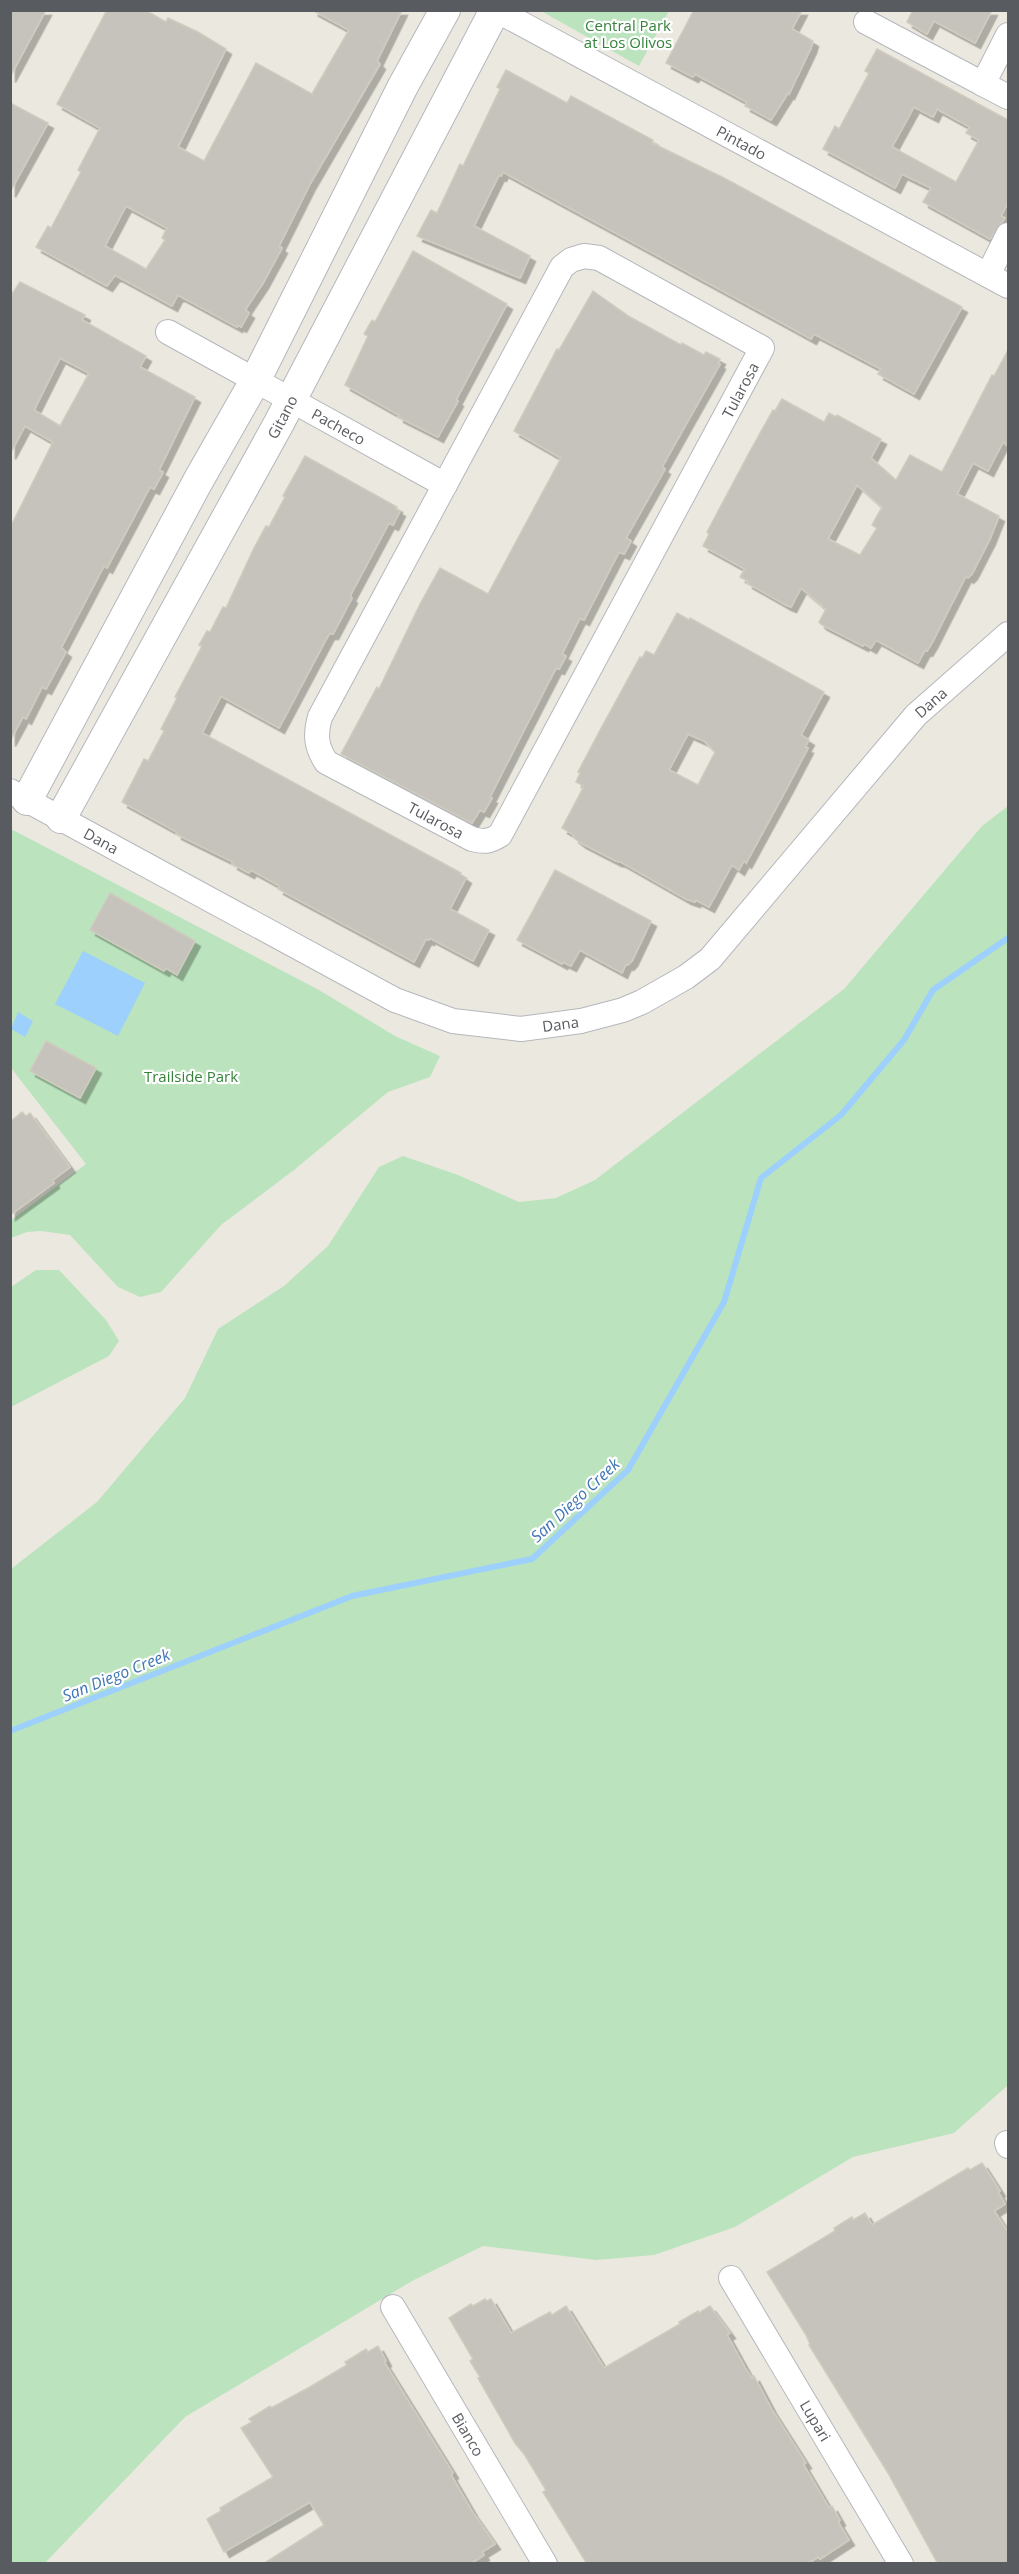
<svg xmlns="http://www.w3.org/2000/svg" width="1019" height="2574" font-family="'Open Sans',sans-serif">
  <defs>
    <filter id="shadow"><feDropShadow dx="5.5" dy="5.5" stdDeviation="0" flood-color="#0004"/></filter>
  </defs>
  <rect width="100%" height="100%" fill="#ebe9df"/>
  <g fill="#bbe3bd">
    <polygon points="541,11 669,10 669,11 639,66"/>
    <polygon points="1008,806 1008,2085 954,2133 853,2157 735,2227 654,2255 596,2260 483,2246 412,2281 185,2417 45,2563 11,2563 11,1569 97,1502 185,1398 218,1329 284,1286 328,1246 379,1167 403,1156 458,1175 519,1202 556,1198 595,1180 844,989 982,826"/>
    <polygon points="11,829 319,990 395,1036 440,1056 430,1077 388,1092 294,1170 221,1225 161,1292 140,1297 118,1287 70,1235 41,1231 27,1232 11,1238 10,1221 86,1164 11,1068"/>
    <polygon points="36,1270 59,1270 106,1320 119,1341 109,1356 11,1407 11,1287"/>
  </g>
  <g fill="#9dd0fd">
    <polygon points="83,951 145,983 118,1036 55,1004"/>
    <polygon points="18,1012 33,1021 25,1037 11,1029"/>
  </g>
  <g fill="none" stroke-linecap="round" stroke-linejoin="round">
    <polyline stroke="#9dd0fd" stroke-width="6" points="10,1731 352,1596 532,1559 628,1470 724,1302 761,1178 841,1115 904,1040 933,990 1008,938"/>
  </g>
  <g fill="#c6c3bc" stroke="#cfcbbe" stroke-width="1.5" fill-rule="evenodd" filter="url(#shadow)">
    <polygon points="10,10 46,10 10,77"/>
    <path d="M107 10H145L166 22 168 18 198 32 226 49 178 147 204 161 256 63 312 94 349 30 312 10H402L377 61 380 64 310 184 279 246 282 248 263 283 245 310 249 313 241 327 238 325 237 327 178 295 172 306 115 275 107 286 36 247 48 226 51 228 81 172 78 170 100 128 57 104ZM126 206 167 228 162 238 165 240 146 269 105 246Z"/>
    <polygon points="694,10 802,10 792,29 813,41 811,48 789,94 788,93 771,120 745,106 747,102 695,74 693,77 666,63"/>
    <polygon points="913,10 992,10 975,43 934,21 927,34 907,22"/>
    <path d="M877 49 1008 120V202L1001 216 1005 218 990 239 923 202 931 188 902 174 895 188 823 149 835 126 839 129 869 73 865 71ZM914 107 933 117 937 109 970 127 966 133 979 140 956 182 892 147Z"/>
    <polygon points="506,70 567,103 571,96 653,140 652,143 726,179 962,307 914,394 878,374 881,369 814,334 811,339 793,329 503,172 501,176 499,175 474,226 530,256 520,278 417,236 431,210 437,213 460,164 463,166 500,89 497,87"/>
    <polygon points="10,103 48,123 10,192"/>
    <polygon points="413,251 507,304 456,400 458,401 438,437 398,417 399,415 345,385 367,338 368,336 364,334 372,320 375,322"/>
    <path d="M20 282 85 315 82 320 146 356 140 367 195 397 159 470 163 472 154 489 150 487 107 568 104 566 61 648 66 652 46 689 42 687 26 719 23 717 10 741V528L53 442 25 426 10 454V297ZM60 358 89 373 60 426 34 410Z"/>
    <polygon points="593,291 630,317 681,345 682,343 704,355 706,352 720,359 718,363 720,364 662,467 665,469 626,538 631,541 624,554 619,552 584,620 580,618 562,654 566,656 559,669 556,668 518,742 490,797 492,798 484,812 480,810 472,823 341,754 377,687 379,689 420,604 440,568 488,594 561,458 514,431 557,349 559,350"/>
    <path d="M1008 350V446L1003 442 988 471 973 463 957 494 999 516 990 539 972 574 968 578 966 576 932 643 927 651 925 650 918 663 876 640 871 648 864 644 863 646 822 625 819 622 826 609 801 588 791 607 786 605 747 583 748 581 740 577 745 569 703 546 709 534 707 532 749 453 773 410 775 411 782 399 824 422 829 413 836 417 837 415 881 439 871 458 896 480 910 455 942 472 992 375 994 376ZM857 485 882 507 872 525 877 528 860 555 828 539Z"/>
    <polygon points="305,456 397,507 396,509 400,511 393,525 389,523 350,596 352,598 333,634 329,634 279,728 221,696 202,733 461,873 460,874 466,878 450,909 489,930 473,961 430,938 429,940 426,939 414,962 278,889 280,886 251,870 249,873 232,864 233,862 176,834 177,832 122,802 144,759 148,761 164,731 161,729 177,698 175,697 202,646 199,645 207,631 210,632 223,607 226,608 254,548 266,526 269,527 285,497 283,496"/>
    <path d="M677 613 689 620 690 618 824 692 801 735 809 740 805 747 808 748 787 788 746 863 744 861 739 870 732 865 709 907 696 900 695 902 686 899 621 862 616 861 581 843 573 837 574 835 562 828 584 786 576 782 580 773 578 772 599 732 640 657 642 658 646 651 654 655ZM688 734 704 741 715 752 698 785 669 770Z"/>
    <polygon points="555,870 651,921 632,961 628,965 626,964 622,973 580,950 571,966 563,962 562,964 517,940"/>
    <polygon points="110,893 195,941 177,975 166,968 164,971 90,930"/>
    <polygon points="46,1041 96,1068 80,1098 30,1071"/>
    <polygon points="22,1112 26,1116 30,1113 70,1167 53,1180 54,1183 10,1215 10,1122"/>
    <polygon points="982,2163 1000,2191 998,2192 1005,2204 994,2211 1008,2232 1008,2564 938,2564 888,2473 809,2345 810,2344 806,2335 767,2272 835,2231 834,2228 852,2217 853,2220 865,2213 872,2225 968,2168 970,2170"/>
    <polygon points="485,2299 487,2301 491,2299 511,2333 550,2312 552,2315 566,2306 604,2368 680,2324 679,2322 698,2311 699,2313 710,2306 730,2333 727,2335 747,2371 752,2378 754,2376 772,2410 806,2463 803,2464 829,2508 832,2506 840,2520 838,2522 849,2540 820,2559 818,2557 807,2564 587,2564 543,2492 546,2490 524,2454 515,2443 478,2378 480,2377 470,2361 473,2359 449,2318 471,2304 473,2306"/>
    <polygon points="378,2346 386,2361 384,2362 453,2473 451,2475 473,2513 495,2544 482,2552 484,2555 470,2564 263,2564 324,2525 310,2502 224,2552 207,2519 221,2511 220,2508 273,2477 241,2428 252,2422 249,2419 270,2406 271,2408 308,2388 347,2365 345,2362 366,2349 368,2352"/>
  </g>
  <g fill="none" stroke-linecap="round" stroke-linejoin="round">
    <defs>
      <g id="minor">
        <path id="s1" d="M496 10 1008 286"/>
        <polyline points="866,22 983,84"/>
        <polyline points="1008,35 983,84 1008,97"/>
        <path d="M584 256 599 258 762 348 500 835C489 842 484 842 472 839L326 762C316 746 315 735 320 717L562 267 571 260Z"/>
        <polyline points="988,275 1008,235"/>
        <path id="s2" d="M168 332 445 485"/>
        <path id="s3" d="M10 791 395 1000 453 1021 521 1029 581 1021 623 1010 642 1002 686 977 710 959 916 715 1008 634"/>
        <polyline points="1007,2143 1008,2146"/>
        <path id="s4" d="M731 2278 901 2564"/>
        <path id="s5" d="M393 2307 545 2564"/>
      </g>
      <g id="tertiary">
        <polyline points="27,800 198,481 255,381 403,86 445,10"/>
        <path id="s6" d="M61 818 279 423 495 10"/>
      </g>
    </defs>
    <use href="#minor" stroke="#b5b7bc" stroke-width="26"/>
    <use href="#tertiary" stroke="#b5b7bc" stroke-width="32"/>
    <use href="#minor" stroke="#fff" stroke-width="24"/>
    <use href="#tertiary" stroke="#fff" stroke-width="30"/>
  </g>
  <g text-anchor="middle" dominant-baseline="central" stroke-width="4.5" stroke-linejoin="round" paint-order="stroke">
    <g font-size="15" fill="#35823c" stroke="#fff">
      <text x="628" y="25">Central Park<tspan x="628" dy="17">at Los Olivos</tspan></text>
      <text x="191" y="1076">Trailside Park</text>
    </g>
    <g font-size="15" fill="#585b60" stroke="#fff">
      <text stroke="none"><textPath href="#s1" startOffset="279">Pintado</textPath></text>
      <text transform="translate(740 390) rotate(-62)">Tularosa</text>
      <text stroke="none"><textPath href="#s6" startOffset="458">Gitano</textPath></text>
      <text stroke="none"><textPath href="#s2" startOffset="195">Pacheco</textPath></text>
      <text stroke="none"><textPath href="#s3" startOffset="1112">Dana</textPath></text>
      <text transform="translate(436 820) rotate(28)">Tularosa</text>
      <text stroke="none"><textPath href="#s3" startOffset="104">Dana</textPath></text>
      <text stroke="none"><textPath href="#s3" startOffset="608">Dana</textPath></text>
      <text stroke="none"><textPath href="#s4" startOffset="166">Lupari</textPath></text>
      <text stroke="none"><textPath href="#s5" startOffset="148">Bianco</textPath></text>
    </g>
    <g font-size="16" font-style="italic" fill="#3f75b6" stroke="#fff">
      <text transform="translate(575 1500) rotate(-43)">San Diego Creek</text>
      <text transform="translate(116 1675) rotate(-22)">San Diego Creek</text>
    </g>
  </g>
  <rect width="1019" height="2574" fill="none" stroke="#585b60" stroke-width="24"/>
</svg>
